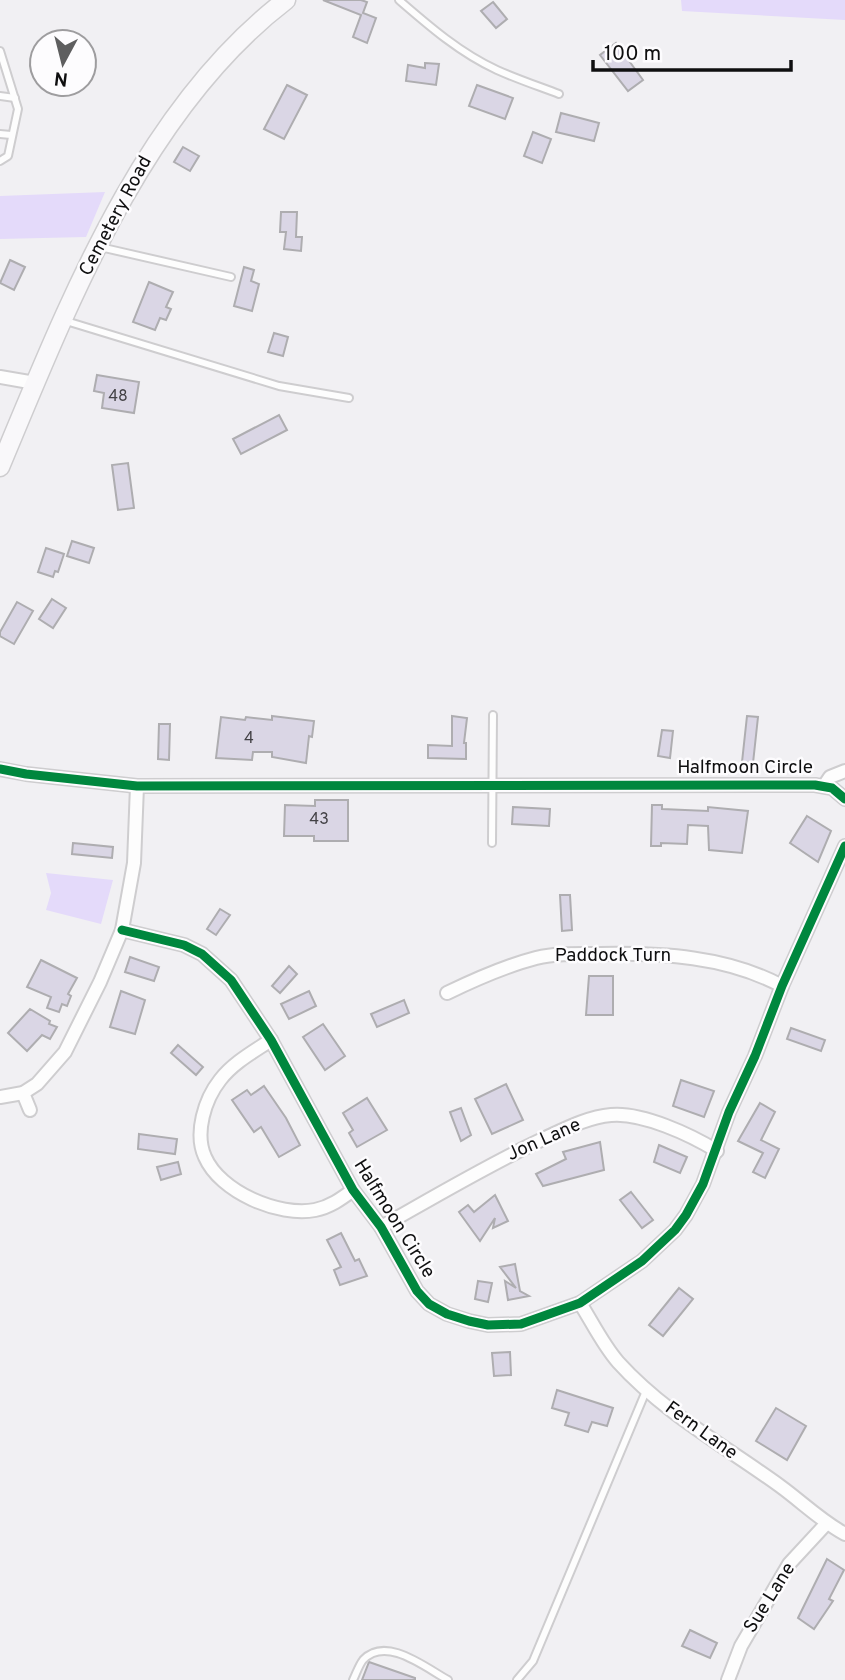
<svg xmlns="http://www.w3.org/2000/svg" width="845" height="1680" font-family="Overpass,sans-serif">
  <rect width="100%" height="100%" fill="#f1f0f3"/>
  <g fill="#e4dafa">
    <polygon points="681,0 845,0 845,20 682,11"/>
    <polygon points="105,192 86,237 0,239 0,196"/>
    <polygon points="46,873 113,880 101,924 46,910 51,893"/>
  </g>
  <g fill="#dad6e5" stroke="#aeadb0" stroke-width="2">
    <polygon points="323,0 361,0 367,2 363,13 376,18 367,43 353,37 361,15"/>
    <polygon points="493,2 507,19 496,28 481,11"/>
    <polygon points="616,43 643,80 628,91 600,55"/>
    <polygon points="425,63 439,64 436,85 406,81 408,65 425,68"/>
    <polygon points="287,85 307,95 284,139 264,129"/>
    <polygon points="477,85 513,98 505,119 469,106"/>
    <polygon points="561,113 599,123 594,141 556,132"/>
    <polygon points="533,132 551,139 542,163 524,156"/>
    <polygon points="183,147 199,156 190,171 174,162"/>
    <polygon points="281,212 297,212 296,237 302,237 301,251 284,249 286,232 280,232"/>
    <polygon points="10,260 25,267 14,290 0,283"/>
    <polygon points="244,267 254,270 251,281 259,284 252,311 234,306"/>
    <polygon points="149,282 173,292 166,307 171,309 166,320 160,318 155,330 133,322"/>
    <polygon points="274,333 288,337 283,356 268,352"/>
    <polygon points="97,375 139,382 134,413 102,408 104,393 94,391"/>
    <polygon points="279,415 287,430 241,454 233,439"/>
    <polygon points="128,463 134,508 118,510 112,465"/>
    <polygon points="72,541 94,548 89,563 67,556"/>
    <polygon points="46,548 64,554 58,572 55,571 53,577 38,572"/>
    <polygon points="52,599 66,608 53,628 39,619"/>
    <polygon points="17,602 33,611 14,644 0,636 0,632"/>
    <polygon points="272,716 314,721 312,737 309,736 306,763 272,757 272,752 253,752 252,760 216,758 221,717 245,720 246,717 272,720"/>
    <polygon points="452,716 467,718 464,743 466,743 466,759 428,758 428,745 452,746"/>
    <polygon points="747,716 758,717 753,763 742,762"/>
    <polygon points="159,724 170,724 169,760 158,759"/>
    <polygon points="662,730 673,731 670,758 658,756"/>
    <polygon points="315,800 348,800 348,841 314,841 314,836 284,836 285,805 315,806"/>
    <polygon points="652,805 662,805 662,809 708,811 708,807 748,811 742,853 709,850 708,826 688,825 687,844 661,843 661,846 651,846"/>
    <polygon points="513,807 550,809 549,826 512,824"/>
    <polygon points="807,816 831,831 818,862 790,843"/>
    <polygon points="73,843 113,847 112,858 72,854"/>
    <polygon points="560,895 570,895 572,930 562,931"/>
    <polygon points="220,909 230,915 216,935 207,929"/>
    <polygon points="130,957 159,967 154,981 125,972"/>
    <polygon points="41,960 77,978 68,994 71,996 67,1006 62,1004 59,1012 47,1008 51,997 27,987"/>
    <polygon points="289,966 297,974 280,993 272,986"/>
    <polygon points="589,976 613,976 613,1015 586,1015"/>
    <polygon points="121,991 145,1000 135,1034 110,1027"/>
    <polygon points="309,991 316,1006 289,1019 281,1004"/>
    <polygon points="404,1000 409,1013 377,1027 371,1014"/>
    <polygon points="30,1009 50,1021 49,1024 57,1027 50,1039 42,1035 27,1051 8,1033"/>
    <polygon points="323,1024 345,1056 325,1070 303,1037"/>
    <polygon points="791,1028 825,1040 821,1051 787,1039"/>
    <polygon points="178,1045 203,1067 196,1075 171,1053"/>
    <polygon points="681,1080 714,1091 704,1117 673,1106"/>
    <polygon points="506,1084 523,1120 492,1134 475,1099"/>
    <polygon points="264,1086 286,1118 300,1145 279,1157 261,1127 254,1132 232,1100 247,1090 251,1095"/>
    <polygon points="367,1098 387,1130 357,1147 349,1133 353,1130 343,1113"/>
    <polygon points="760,1103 775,1112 761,1140 779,1149 765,1178 753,1172 763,1153 738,1141"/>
    <polygon points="461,1108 471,1135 461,1141 450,1112"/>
    <polygon points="139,1134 177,1139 175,1154 138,1149"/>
    <polygon points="600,1142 604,1170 543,1186 536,1174 566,1159 563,1152"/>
    <polygon points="659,1145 687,1157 680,1173 654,1162"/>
    <polygon points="178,1162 181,1174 161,1180 157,1167"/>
    <polygon points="631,1192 653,1220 642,1228 620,1200"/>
    <polygon points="495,1195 508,1221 493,1228 495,1218 480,1241 459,1212 468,1205 474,1212"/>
    <polygon points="341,1233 355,1261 359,1259 367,1276 340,1285 334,1270 341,1267 327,1240"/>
    <polygon points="515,1264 520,1291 529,1296 508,1300 505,1281 516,1288 500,1267"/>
    <polygon points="478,1281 492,1283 488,1302 475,1299"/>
    <polygon points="679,1288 693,1299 663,1336 649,1325"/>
    <polygon points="510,1352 511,1375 494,1376 492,1353"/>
    <polygon points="557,1390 613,1408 607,1426 592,1422 588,1432 565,1425 569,1413 552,1408"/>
    <polygon points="776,1408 806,1426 787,1460 756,1441"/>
    <polygon points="827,1559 844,1570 829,1599 833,1601 814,1629 798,1618"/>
    <polygon points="690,1630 717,1643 710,1658 682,1646"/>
    <polygon points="369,1662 415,1678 415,1680 362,1680"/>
  </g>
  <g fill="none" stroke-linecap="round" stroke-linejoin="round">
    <defs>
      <g id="lane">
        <path d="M399 0C429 26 460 53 497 70 517 79 538 86 559 94"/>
        <polyline points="0,51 18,109 8,156 0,161"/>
        <polyline points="0,96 15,98"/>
        <polyline points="0,134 11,135"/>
        <polyline points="100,247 231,277"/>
        <polyline points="66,321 279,386 349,398"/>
        <polyline points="492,843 493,715"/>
        <path d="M353 1680C356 1674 359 1665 363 1660 386 1635 426 1668 448 1680"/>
        <polyline points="517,1680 533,1661 646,1391"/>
      </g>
      <g id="street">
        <polyline points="0,377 35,383"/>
        <polyline points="0,769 26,774 137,786 815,785 832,788 845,799"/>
        <polyline points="824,786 830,777 845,771"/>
        <polyline points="122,930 184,945 202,954 231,980 271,1040 353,1190 381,1227 417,1291 429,1304 447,1314 469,1321 488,1325 521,1324 580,1303 642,1261 675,1230 686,1215 703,1184 729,1112 755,1056 782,986 845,846"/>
        <path d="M447 993C476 979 505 966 536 958 557 953 579 954 600 954 662 953 726 956 782 986"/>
        <path d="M271 1040C253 1052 233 1063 220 1080 205 1099 194 1133 205 1157 220 1192 279 1217 315 1210 330 1207 341 1199 353 1190"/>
        <polyline points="23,1093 30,1110"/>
        <polyline points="0,1097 23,1093 37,1084 65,1052 100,982 122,930 134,863 137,786"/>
        <path d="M381 1227C434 1197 486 1166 541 1140 563 1130 587 1117 611 1115 642 1112 691 1135 717 1151"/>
        <path d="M580 1303C592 1322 603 1345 618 1362 664 1413 725 1446 780 1486 802 1502 821 1521 845 1534"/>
        <polyline points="728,1680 741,1646 789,1564 826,1524"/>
      </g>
      <path id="secondary" d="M0 467C68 305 142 110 286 0"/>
    </defs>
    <use href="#lane" stroke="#cecdcf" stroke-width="10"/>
    <use href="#street" stroke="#cecdcf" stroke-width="16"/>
    <use href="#secondary" stroke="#cecdcf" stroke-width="21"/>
    <use href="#lane" stroke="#fdfdfd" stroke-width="6"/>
    <use href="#street" stroke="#fdfdfd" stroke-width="12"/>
    <use href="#secondary" stroke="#f9f8fa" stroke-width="18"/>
    <defs>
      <g id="cycleway">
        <polyline points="0,769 26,774 137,786 815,785 832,788 845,799"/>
        <polyline points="122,930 184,945 202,954 231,980 271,1040 353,1190 381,1227 417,1291 429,1304 447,1314 469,1321 488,1325 521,1324 580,1303 642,1261 675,1230 686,1215 703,1184 729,1112 755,1056 782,986 845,846"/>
      </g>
    </defs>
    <use href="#cycleway" stroke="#fdfcfe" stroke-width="13"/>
    <use href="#cycleway" stroke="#00873e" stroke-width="9"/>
  </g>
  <g text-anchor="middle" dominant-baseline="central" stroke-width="5" stroke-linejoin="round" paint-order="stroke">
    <g font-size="16" fill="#424145">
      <text x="118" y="397">48</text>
      <text x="249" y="739">4</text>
      <text x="319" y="820">43</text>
    </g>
    <g font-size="19" fill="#0f0f10" stroke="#fdfcfe">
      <text transform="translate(116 216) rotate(-62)">Cemetery Road</text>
      <text x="745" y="768">Halfmoon Circle</text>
      <text x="613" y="956">Paddock Turn</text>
      <text transform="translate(544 1140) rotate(-24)">Jon Lane</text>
      <text transform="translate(394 1219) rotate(58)">Halfmoon Circle</text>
      <text transform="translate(701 1431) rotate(36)">Fern Lane</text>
      <text transform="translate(770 1598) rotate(-58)">Sue Lane</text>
    </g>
  </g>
  <g transform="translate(63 63) rotate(187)"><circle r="33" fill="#fdfcfe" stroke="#9e9d9f" stroke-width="2"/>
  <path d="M0-5L12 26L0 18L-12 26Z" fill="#5e5e5f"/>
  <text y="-10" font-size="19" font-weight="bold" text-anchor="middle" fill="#0f0f10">N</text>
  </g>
  <path d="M593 60v10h198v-10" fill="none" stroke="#0f0f10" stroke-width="3.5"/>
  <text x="604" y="60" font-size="21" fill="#0f0f10" stroke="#fdfcfe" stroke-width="5" paint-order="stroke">100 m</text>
</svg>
